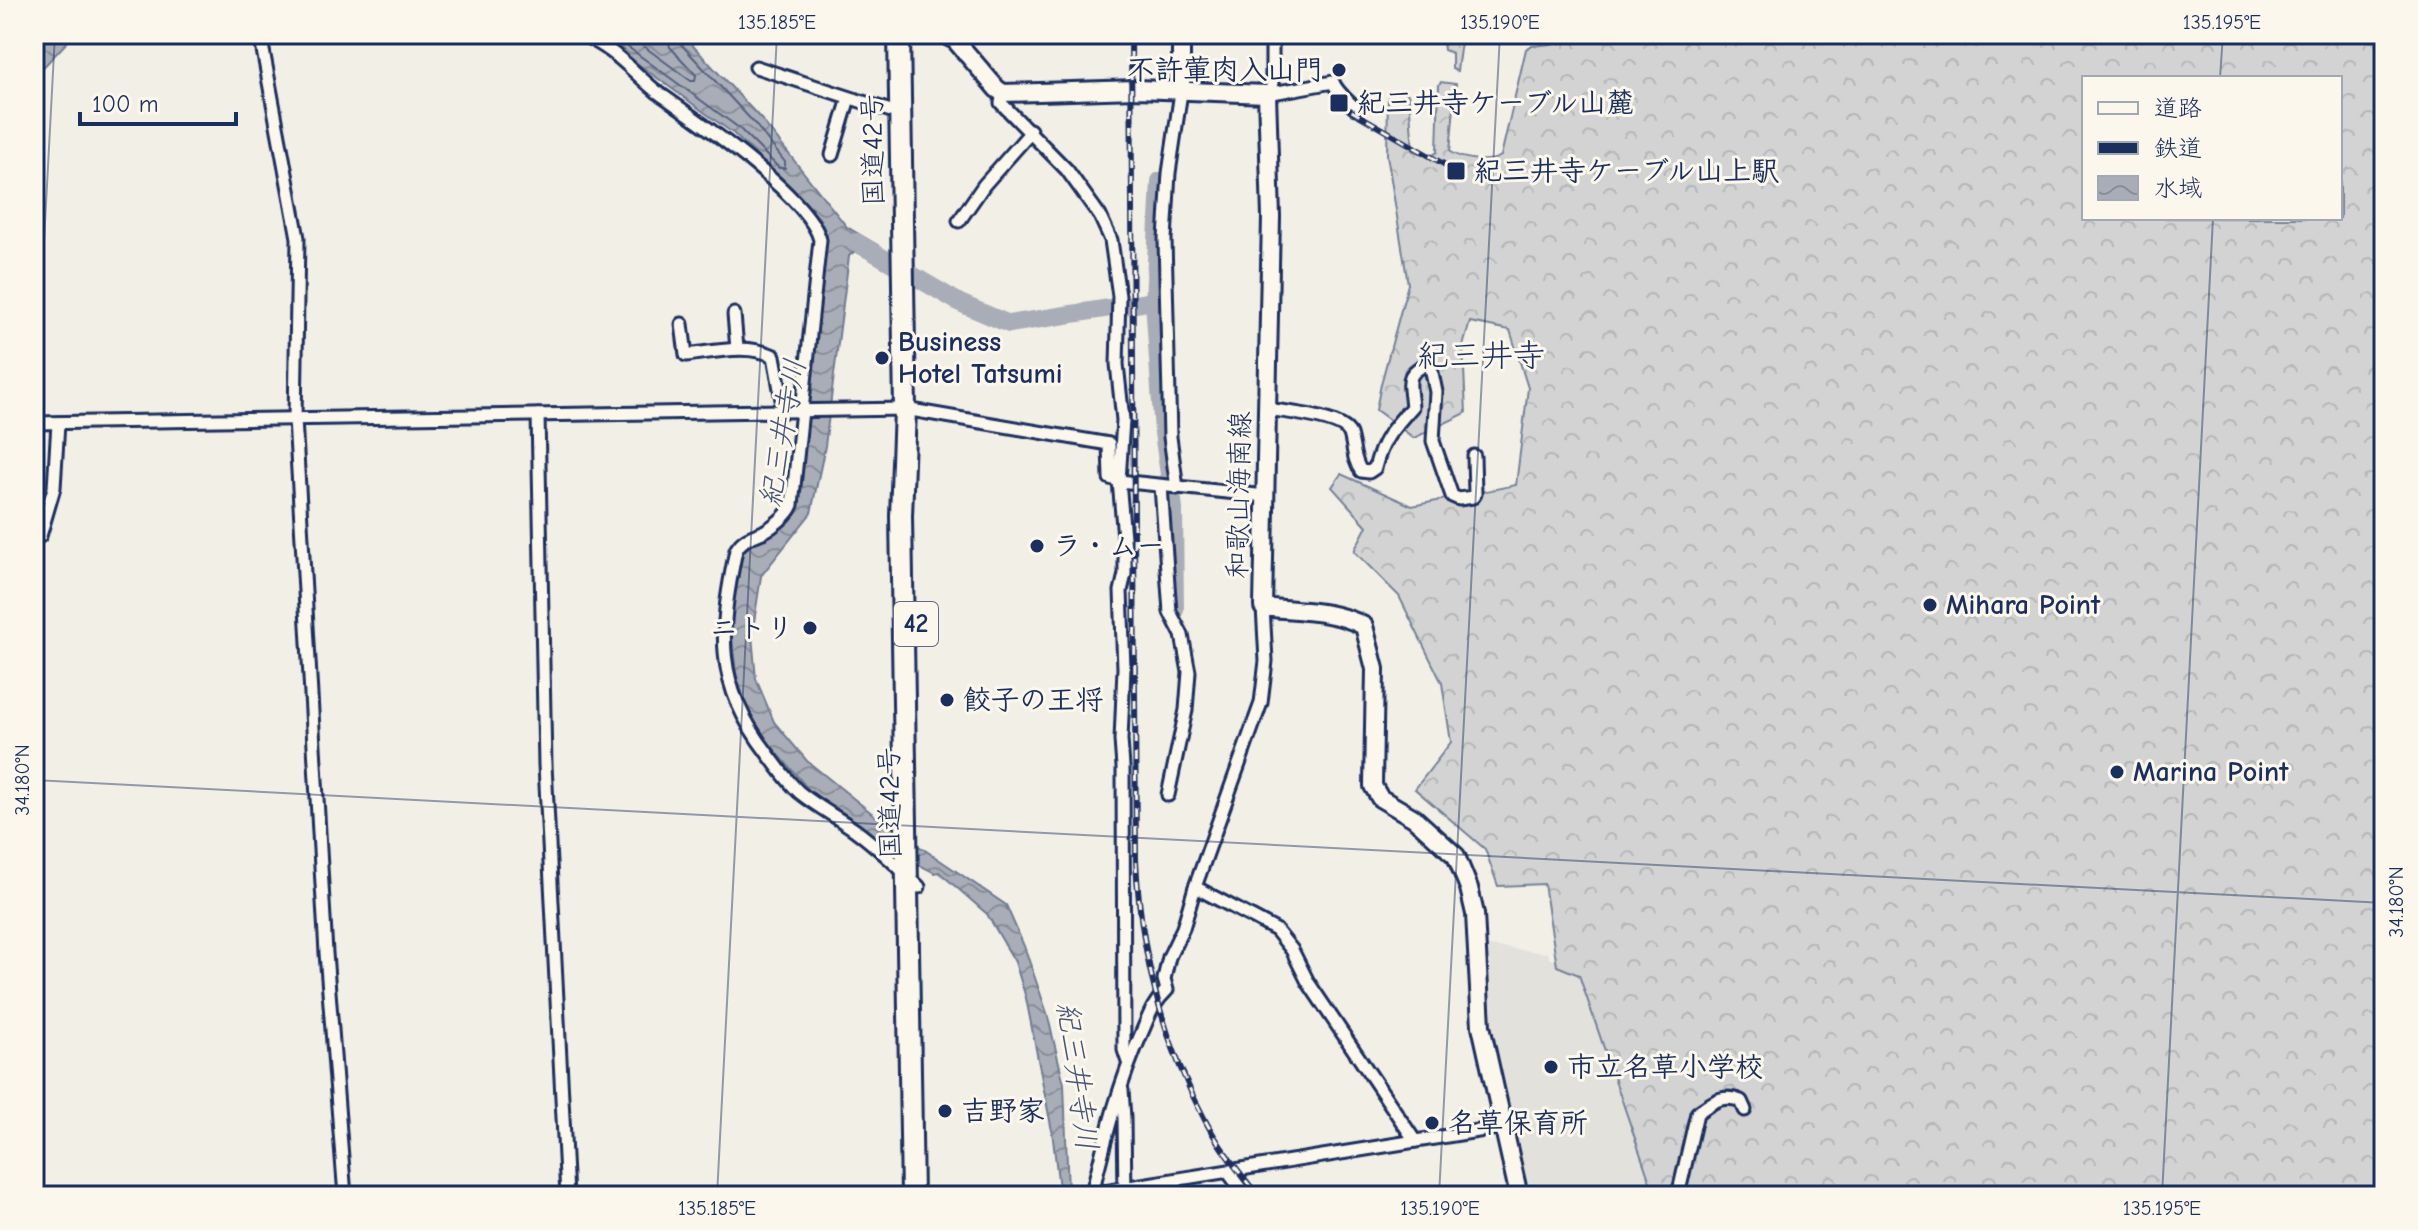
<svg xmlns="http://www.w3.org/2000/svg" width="2418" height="1230" font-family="'Comic Neue','Klee One',sans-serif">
  <defs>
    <pattern id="forest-crowns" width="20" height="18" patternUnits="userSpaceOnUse" patternTransform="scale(2)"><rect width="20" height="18" fill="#d2d3d2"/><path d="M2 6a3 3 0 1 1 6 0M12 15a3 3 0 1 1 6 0" fill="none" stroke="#b4b5b7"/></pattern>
    <pattern id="water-waves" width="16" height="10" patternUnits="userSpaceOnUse" patternTransform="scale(2)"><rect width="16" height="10" fill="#a9adb7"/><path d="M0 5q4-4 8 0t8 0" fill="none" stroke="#898d98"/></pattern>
  </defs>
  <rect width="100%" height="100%" fill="#f2efe6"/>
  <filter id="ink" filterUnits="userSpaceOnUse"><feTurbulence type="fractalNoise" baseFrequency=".0125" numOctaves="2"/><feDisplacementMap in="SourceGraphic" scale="16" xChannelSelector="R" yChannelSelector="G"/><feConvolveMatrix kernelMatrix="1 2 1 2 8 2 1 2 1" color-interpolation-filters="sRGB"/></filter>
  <g filter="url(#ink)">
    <polygon fill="#e2e1dc" points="1481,945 1548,953 1549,959 1570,962 1598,1003 1654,1154 1648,1189 1643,1196 1525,1196 1489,1047"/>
    <g fill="url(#forest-crowns)" stroke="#768198" stroke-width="2" fill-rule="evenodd">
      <polygon points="1437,34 1462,34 1457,71 1452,69 1452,53 1444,50 1443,43 1438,43"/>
      <path d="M1567 34H2384V1196H1647L1652 1188 1579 975 1557 966 1544 884 1498 886 1485 849 1415 789 1451 742 1442 683 1399 596 1354 551 1367 526 1332 487 1341 474 1412 506 1516 485 1528 388 1510 330 1470 322 1463 346 1466 413 1414 438 1376 410 1381 384 1408 284 1387 155 1388 97 1391 93 1406 92 1409 96 1413 151 1433 155 1437 152 1439 85 1441 82 1456 84 1450 152C1462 159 1489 164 1501 156L1526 49 1531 46 1561 43ZM2084 78H2340V218H2084Z"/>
    </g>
    <g fill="url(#water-waves)" stroke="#707b93" stroke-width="2">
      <polygon points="34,34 87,34 69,40 34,77"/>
      <polygon points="597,34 682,34 761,119 847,227 879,246 874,261 855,251 849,256 825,446 811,513 761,576 752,635 756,679 774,722 807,761 879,819 1006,905 1024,946 1047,1013 1064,1084 1068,1191 1059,1188 1052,1131 1026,998 1015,962 987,914 939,872 935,873 888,849 809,790 768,742 746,707 736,673 730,619 743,551 796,514 812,388 827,236 820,219 734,134"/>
    </g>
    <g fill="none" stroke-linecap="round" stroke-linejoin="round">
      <g stroke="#546182" stroke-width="2">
        <polyline points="610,34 739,128 779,168 785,168 785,162 755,124 679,42 677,34"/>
        <polyline points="627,34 691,81 695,81 696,75 670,47 667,34"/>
      </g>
      <polyline stroke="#707b93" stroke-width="3" points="1175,610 1187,630 1191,654"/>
      <g stroke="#a9adb7" stroke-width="18">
        <polyline points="1160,181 1154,301 1163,433 1174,508 1175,610"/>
        <polyline points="856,242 960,303 1009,324 1154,301"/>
      </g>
      <defs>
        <g id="street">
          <polyline points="260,34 298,238 295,419 326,953 345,1196"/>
          <path d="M582 34C591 39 601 44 609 50 626 62 640 78 656 91 694 118 810 197 820 240L792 505C788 515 773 527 763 532 751 537 743 538 736 550 719 633 714 683 768 754 777 766 787 781 799 792 816 806 837 817 855 830 878 847 899 867 919 887"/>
          <polyline points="1272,34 1272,93"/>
          <polyline points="756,67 900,114"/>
          <polyline points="1003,93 1001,103 1067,170 1100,216 1111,240 1119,296 1117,364 1123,420 1119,481 1125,549 1125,574 1121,591 1124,668 1121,740 1123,767 1124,1050 1128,1062"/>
          <path d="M1267 94 1333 82C1336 91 1348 101 1355 108"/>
          <polyline points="832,155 849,98"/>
          <polyline points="959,221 984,185 1029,134 1030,130"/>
          <polyline points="734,314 737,349"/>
          <path d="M682 324 686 355C714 352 747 343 774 356L784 411"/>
          <path d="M1267 409C1286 412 1343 417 1350 434 1354 447 1353 460 1361 471L1369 472 1375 468C1382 440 1393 428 1412 407 1410 382 1403 373 1430 363L1436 392 1433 441 1452 496 1459 499 1473 497 1475 494 1474 456"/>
          <polyline points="538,415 545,765 567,1196"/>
          <polyline points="34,423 905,409 1109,444 1110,478 1119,481 1266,496"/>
          <polyline points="1161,486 1170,612 1182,635 1189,672 1186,710 1168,795"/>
          <polyline points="1177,488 1170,437 1165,239 1169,173 1181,92"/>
          <polyline points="40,536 54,488 58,423"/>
          <polyline points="1195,887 1276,930 1292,950 1308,982 1415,1141"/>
          <polyline points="1122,1090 1124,1118 1125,1196"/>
          <polyline points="1228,1172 1246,1196"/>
          <path d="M1092 1193C1106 1136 1118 1086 1142 1032 1149 1016 1153 1003 1167 990L1164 979 1169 957 1183 928 1195 887 1261 703 1266 661 1263 607"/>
          <polyline points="1073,1196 1503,1127"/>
          <path d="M1675 1196 1680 1187 1697 1113C1712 1103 1722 1093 1741 1101L1745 1110"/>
        </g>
        <g id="secondary">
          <path d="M950 34 997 89 1003 93 1137 89 1267 94 1271 217 1263 607C1295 611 1335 610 1364 626L1375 669 1373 786 1380 798 1414 818 1456 856 1469 888 1475 914 1481 1026 1519 1196"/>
          <polyline points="1181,92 1181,34"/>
        </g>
        <g id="highway">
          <polyline points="899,34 905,409 901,516 912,1196"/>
          <polyline points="948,34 951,36"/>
        </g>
      </defs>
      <use href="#street" stroke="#1b2f5e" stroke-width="17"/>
      <use href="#secondary" stroke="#1b2f5e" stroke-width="22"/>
      <use href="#highway" stroke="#1b2f5e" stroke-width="26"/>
      <use href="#street" stroke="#fbf7ec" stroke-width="11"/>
      <use href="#secondary" stroke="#fbf7ec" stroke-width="16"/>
      <use href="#highway" stroke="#fbf7ec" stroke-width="20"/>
      <defs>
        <g id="rail">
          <path d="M1131 34 1136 860C1140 951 1162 1039 1205 1120 1219 1147 1239 1172 1258 1196"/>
          <polyline points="1336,102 1454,170"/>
        </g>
      </defs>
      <use href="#rail" stroke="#1b2f5e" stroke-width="6"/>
      <use href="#rail" stroke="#fbf7ec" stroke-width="3" stroke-dasharray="9" stroke-linecap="butt"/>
    </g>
  </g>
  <path fill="none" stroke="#1b2f5e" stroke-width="2" stroke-opacity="0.45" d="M2220 78 2223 34M34 431 55 34M34 780 2384 903M717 1196 777 34M1439 1196 1500 34M2162 1196 2213 218"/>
  <g fill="#1b2f5e" stroke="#fbf7ec" stroke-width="3">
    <circle cx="1339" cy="70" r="8"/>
    <rect x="1329" y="93" width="20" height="20" rx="4"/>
    <rect x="1446" y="161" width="20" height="20" rx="4"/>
    <circle cx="882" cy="358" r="8"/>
    <circle cx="1037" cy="546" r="8"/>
    <circle cx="1930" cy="605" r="8"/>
    <circle cx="810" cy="628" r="8"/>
    <circle cx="947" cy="700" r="8"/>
    <circle cx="2117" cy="772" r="8"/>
    <circle cx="1551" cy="1067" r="8"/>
    <circle cx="945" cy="1111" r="8"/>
    <circle cx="1432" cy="1123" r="8"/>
  </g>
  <g text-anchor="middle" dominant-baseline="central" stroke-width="6" stroke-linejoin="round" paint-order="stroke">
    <rect fill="#fbf7ec" stroke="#5e6b89" stroke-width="2" x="894" y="602" width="44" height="44" rx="6"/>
    <g font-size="26" font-weight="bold" fill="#1b2f5e">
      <text x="916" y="624">42</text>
    </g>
    <g font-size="28" font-weight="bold" fill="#1b2f5e" stroke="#fbf7ec" text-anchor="start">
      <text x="1323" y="70" text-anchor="end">不許葷肉入山門</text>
      <text x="1357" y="103">紀三井寺ケーブル山麓</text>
      <text x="1474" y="171">紀三井寺ケーブル山上駅</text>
      <text x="898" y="342">Business<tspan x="898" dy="32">Hotel Tatsumi</tspan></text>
      <text x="1053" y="546">ラ・ムー</text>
      <text x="1946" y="605">Mihara Point</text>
      <text x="794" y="628" text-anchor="end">ニトリ</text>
      <text x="963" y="700">餃子の王将</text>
      <text x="2133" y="772">Marina Point</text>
      <text x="1567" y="1067">市立名草小学校</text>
      <text x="961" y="1111">吉野家</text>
      <text x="1448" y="1123">名草保育所</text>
    </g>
    <g font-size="28" fill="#1b2f5e" stroke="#fbf7ec">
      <text transform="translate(873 150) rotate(-91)">国道42号</text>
      <text transform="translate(1239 495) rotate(-89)">和歌山海南線</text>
      <text transform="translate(890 803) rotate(-91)">国道42号</text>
    </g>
    <g font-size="30" font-style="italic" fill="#465579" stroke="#fbf7ec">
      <text transform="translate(783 433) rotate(-80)">紀三井寺川</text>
      <text transform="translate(1077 1076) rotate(82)">紀三井寺川</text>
    </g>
    <g font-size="32" fill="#1b2f5e" stroke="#fbf7ec">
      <text x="1481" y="355">紀三井寺</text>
    </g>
  </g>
  <rect width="2418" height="1230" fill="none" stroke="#fbf7ec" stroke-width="88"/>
  <rect x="2082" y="76" width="260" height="144" fill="#fbf7ec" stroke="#a1a7b3" stroke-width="2"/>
  <rect x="2098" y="102" width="40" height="12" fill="#fbf7ec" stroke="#a1a7b3" stroke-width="2"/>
  <text x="2154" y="116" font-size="24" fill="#1b2f5e">道路</text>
  <rect x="2098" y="142" width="40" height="12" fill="#1b2f5e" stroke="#a1a7b3" stroke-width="2"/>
  <text x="2154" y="156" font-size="24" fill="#1b2f5e">鉄道</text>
  <rect x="2098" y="176" width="40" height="24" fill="url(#water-waves)" stroke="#a1a7b3" stroke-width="2"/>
  <text x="2154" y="196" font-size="24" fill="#1b2f5e">水域</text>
  <path d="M80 112v12h156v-12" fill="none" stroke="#1b2f5e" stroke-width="4"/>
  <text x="92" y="112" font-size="24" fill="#1b2f5e" stroke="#fbf7ec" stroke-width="6" paint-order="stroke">100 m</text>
  <rect x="44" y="44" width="2330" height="1142" fill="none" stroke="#1b2f5e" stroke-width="3"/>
  <g font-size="20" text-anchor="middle" fill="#1b2f5e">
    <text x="777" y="29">135.185°E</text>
    <text x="1500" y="29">135.190°E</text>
    <text x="2222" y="29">135.195°E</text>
    <text transform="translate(22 780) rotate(-90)" y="7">34.180°N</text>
    <text transform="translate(2396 902) rotate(-90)" y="7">34.180°N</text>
    <text x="717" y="1215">135.185°E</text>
    <text x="1440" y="1215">135.190°E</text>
    <text x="2162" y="1215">135.195°E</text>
  </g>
</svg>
